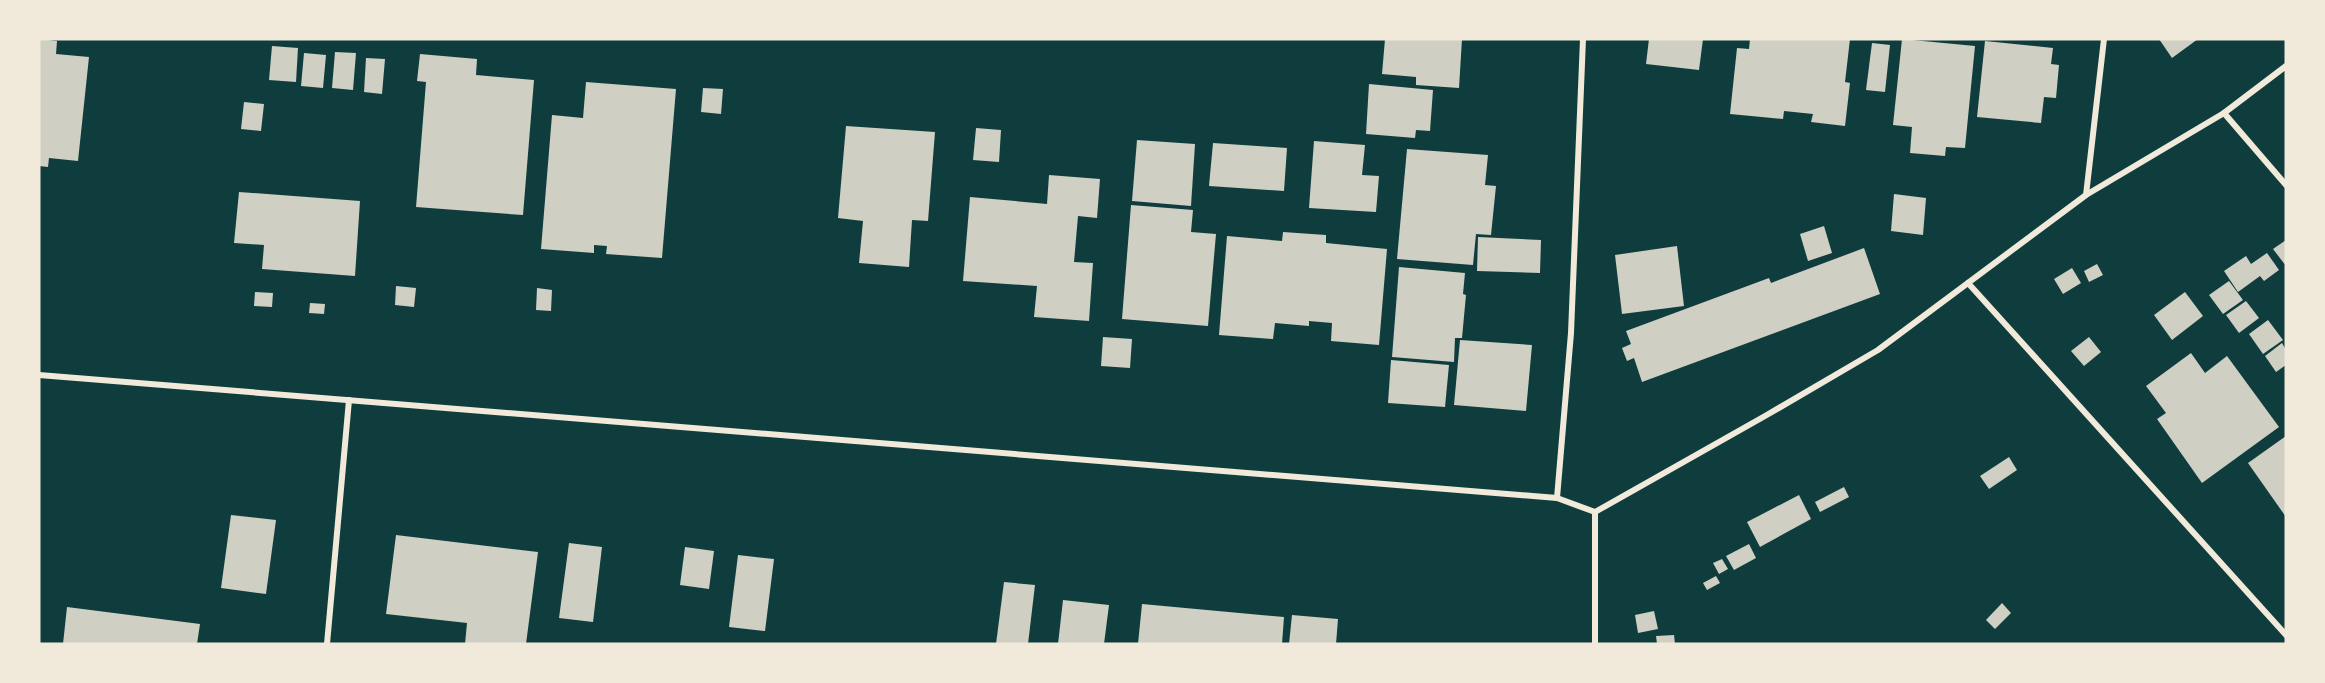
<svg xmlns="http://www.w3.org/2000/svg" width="2325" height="683" font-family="'IBM Plex Serif',serif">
  <rect width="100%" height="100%" fill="#0f3d3e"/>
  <g fill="#cfcfc3">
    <polygon points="39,39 57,41 56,54 89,57 78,161 49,158 48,167 39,166"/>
    <polygon points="1385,39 1462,39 1459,88 1416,85 1416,77 1382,74"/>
    <polygon points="1649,39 1703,39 1699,70 1646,64"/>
    <polygon points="1750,39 1850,39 1845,82 1850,83 1845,126 1811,122 1813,114 1784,111 1783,119 1730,114 1737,48 1749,49"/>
    <polygon points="1902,39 1975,46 1965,148 1946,147 1945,156 1910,153 1912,127 1893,125"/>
    <polygon points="2159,39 2198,39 2172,58"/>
    <polygon points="1985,41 2053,48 2051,64 2059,65 2056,98 2044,97 2041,123 1977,117"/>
    <polygon points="1872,43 1890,45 1885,92 1866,90"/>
    <polygon points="272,46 298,48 296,82 269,80"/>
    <polygon points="335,52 356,53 353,90 332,88"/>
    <polygon points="304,53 326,55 323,88 301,86"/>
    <polygon points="420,54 477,59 476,75 534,80 523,215 416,207 426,82 417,81"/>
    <polygon points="366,58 385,59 382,94 364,92"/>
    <polygon points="586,82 676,89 662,258 606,254 607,246 594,245 594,253 541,249 552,115 583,118"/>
    <polygon points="1369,84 1433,90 1430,131 1416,130 1415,138 1366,134"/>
    <polygon points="703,88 723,89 721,114 701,112"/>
    <polygon points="244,102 264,104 261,131 241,129"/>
    <polygon points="846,126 935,132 928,221 912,220 909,267 859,263 863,221 838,218"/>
    <polygon points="976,128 1001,130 999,162 973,160"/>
    <polygon points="1137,140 1195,144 1191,206 1132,201"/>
    <polygon points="1314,141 1365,145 1362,175 1379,176 1376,212 1309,208"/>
    <polygon points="1213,143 1287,148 1284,191 1209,186"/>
    <polygon points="1407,149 1488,155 1485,185 1496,186 1491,235 1476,234 1473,265 1397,259"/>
    <polygon points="1049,175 1100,179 1097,218 1078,216 1074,262 1093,263 1089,321 1034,317 1037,286 963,281 970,197 1047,204"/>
    <polygon points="239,192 360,201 355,276 262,269 264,245 234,243"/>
    <polygon points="1894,194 1926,198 1923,235 1891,231"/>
    <polygon points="1131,205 1193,210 1191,232 1216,234 1208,326 1122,319"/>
    <polygon points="1824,226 1832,253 1808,261 1800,234"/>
    <polygon points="1283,232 1326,235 1326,243 1387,249 1379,345 1331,341 1332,323 1309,321 1309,326 1275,323 1273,339 1219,335 1227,236 1282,241"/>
    <polygon points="1478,237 1541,240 1540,273 1477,271"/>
    <polygon points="2286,240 2286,266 2273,249"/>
    <polygon points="1677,246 1684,306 1622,314 1615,255"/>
    <polygon points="1864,248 1880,294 1642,382 1634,358 1627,361 1622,348 1631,344 1626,331 1769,278 1771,283"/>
    <polygon points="2267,253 2279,270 2264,281 2260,276 2238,292 2224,271 2246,256 2251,264"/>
    <polygon points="2097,264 2103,275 2089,282 2084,271"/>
    <polygon points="1399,267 1465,273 1463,294 1466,295 1462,338 1455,338 1454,362 1392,357"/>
    <polygon points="2072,268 2081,283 2063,294 2054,279"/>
    <polygon points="2229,281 2243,300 2223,314 2209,295"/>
    <polygon points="396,286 416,288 414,307 395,305"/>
    <polygon points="537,288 552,290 551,311 536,310"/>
    <polygon points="255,292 273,293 272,307 254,306"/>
    <polygon points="2185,292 2203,316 2172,340 2154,315"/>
    <polygon points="2246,301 2259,318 2239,333 2226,315"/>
    <polygon points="310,303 325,304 324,314 309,313"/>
    <polygon points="2268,320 2283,340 2263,354 2249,334"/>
    <polygon points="1103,337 1132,339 1130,368 1101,366"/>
    <polygon points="2089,337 2101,352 2084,366 2071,351"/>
    <polygon points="1460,340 1532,345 1526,411 1454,405"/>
    <polygon points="2282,343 2286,350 2286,365 2276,372 2265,356"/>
    <polygon points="2191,353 2205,373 2227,356 2279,427 2202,483 2157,419 2166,413 2146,386"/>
    <polygon points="1391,360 1449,365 1445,407 1388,403"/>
    <polygon points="2286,436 2286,517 2248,463"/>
    <polygon points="2009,457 2017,470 1989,489 1980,476"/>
    <polygon points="1844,487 1849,497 1820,512 1815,502"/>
    <polygon points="1799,495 1811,519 1760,547 1747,522"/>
    <polygon points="231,515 276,520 266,594 221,588"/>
    <polygon points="396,535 538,552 526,644 465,644 467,623 386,614"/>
    <polygon points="569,543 602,547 593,622 559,618"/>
    <polygon points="1749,544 1756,558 1734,570 1726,556"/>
    <polygon points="685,547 714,551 709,589 680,585"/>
    <polygon points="738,555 774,559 765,631 729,627"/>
    <polygon points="1722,559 1728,569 1719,574 1713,563"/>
    <polygon points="1716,576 1720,583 1707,590 1703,583"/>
    <polygon points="1004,582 1035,585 1028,644 996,644"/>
    <polygon points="1063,600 1109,605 1104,644 1058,644"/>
    <polygon points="2002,603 2011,613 1995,629 1986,620"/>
    <polygon points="1142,604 1284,617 1282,644 1138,644"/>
    <polygon points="67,607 200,624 197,644 63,644"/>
    <polygon points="1654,611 1658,629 1638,633 1635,615"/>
    <polygon points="1292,615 1338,619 1336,644 1289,644"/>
    <polygon points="1674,635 1675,644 1657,644 1656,636"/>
  </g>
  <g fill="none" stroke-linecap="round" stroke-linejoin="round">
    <g stroke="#f1e9da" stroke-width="6">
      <polyline points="2224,113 2286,185"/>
      <polyline points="2086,195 2104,39"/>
      <polyline points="1968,283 2286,635"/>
      <polyline points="39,375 1557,498 1595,512 1765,416 1878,350 2086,195 2224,113 2286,66"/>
      <polyline points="1557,498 1571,333 1583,39"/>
      <polyline points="1595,512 1595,644"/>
      <polyline points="327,644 349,400"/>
    </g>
  </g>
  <rect width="2325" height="683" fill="none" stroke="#f1e9da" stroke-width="81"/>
</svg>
